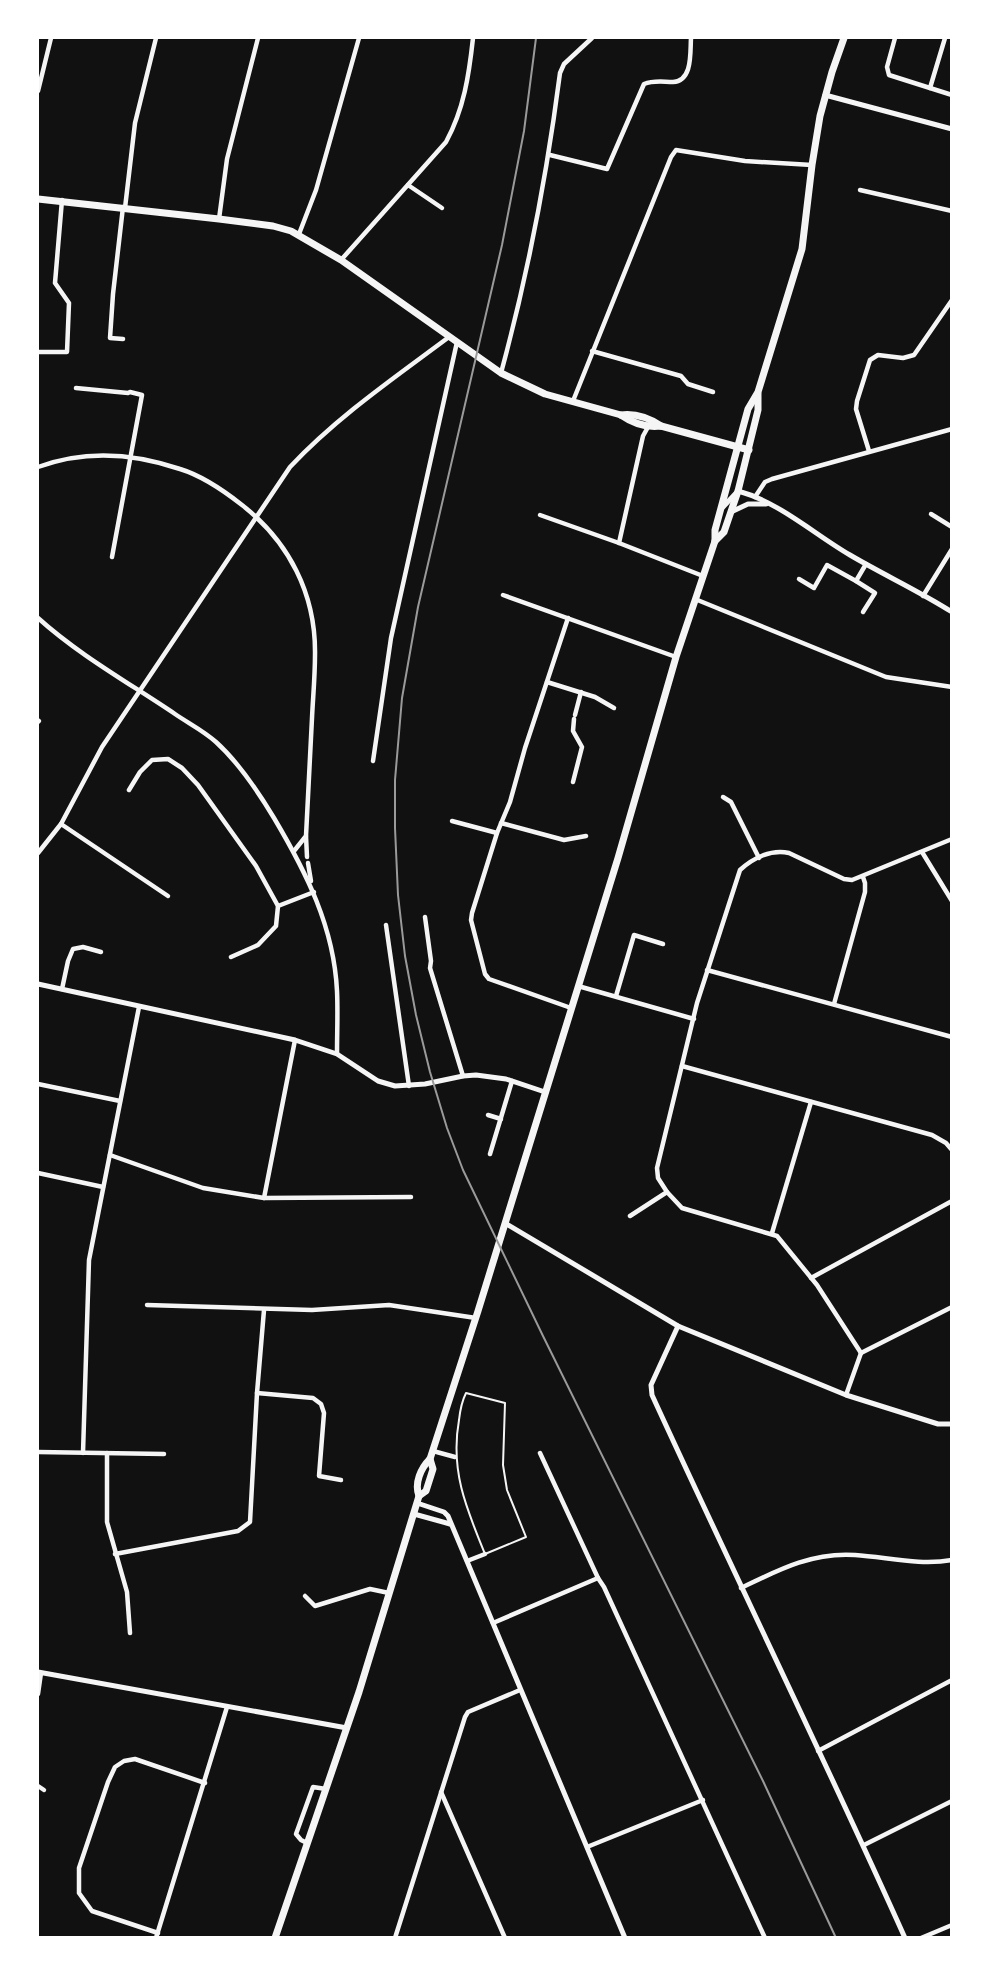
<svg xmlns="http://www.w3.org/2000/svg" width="989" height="1975" font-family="Lora,serif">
  <rect width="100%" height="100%" fill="#111"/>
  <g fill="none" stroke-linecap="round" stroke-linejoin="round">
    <path stroke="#f5f5f5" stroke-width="2" d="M466 1393 505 1403 503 1465 507 1490 526 1537 485 1554C466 1508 450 1470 459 1420 460 1411 462 1401 466 1393Z"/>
    <g stroke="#f5f5f5" stroke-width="4.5">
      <polyline points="895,38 887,67 889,75 952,95"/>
      <polyline points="930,88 945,38"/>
      <polyline points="38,91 51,38"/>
      <path d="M550 155 607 169 644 84C654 80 663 82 673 82 693 81 690 52 691 38"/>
      <polyline points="408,185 442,208"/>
      <polyline points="860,190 952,211"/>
      <polyline points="123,207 113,294 110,338 123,339"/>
      <polyline points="125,208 135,123 156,38"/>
      <polyline points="219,219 227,159 258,38"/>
      <polyline points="299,234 316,190 359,38"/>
      <path d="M341 260 446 142C464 109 469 75 473 38"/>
      <polyline points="592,351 681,376 688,384 713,392"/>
      <polyline points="38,352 67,352 69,303 55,283 62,200"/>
      <path d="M501 373C528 274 547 174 560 73L564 64 592 38"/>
      <polyline points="76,388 128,393 130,392 142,395 112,557"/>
      <polyline points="573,401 671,157 676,150 745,161 812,165"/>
      <polyline points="869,451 856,409 857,401 870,360 878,355 903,358 914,355 952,300"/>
      <path d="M38 467C84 450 133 453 180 469 203 476 223 490 242 505 289 542 316 594 315 655 315 676 313 697 312 718 310 758 308 797 306 836L294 851"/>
      <polyline points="755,497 765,482 772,479 952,429"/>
      <polyline points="931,514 952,527"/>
      <polyline points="540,515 619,543 703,576"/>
      <polyline points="619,543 643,436 648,427"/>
      <polyline points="799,579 814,588 827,565 856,581 866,564"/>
      <polyline points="856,581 875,593 863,612"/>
      <polyline points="503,595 676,657"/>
      <polyline points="923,596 952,549"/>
      <polyline points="695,599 886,677 952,687"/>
      <path d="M38 618C79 655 129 683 175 714 188 723 204 731 216 742 238 762 259 793 274 818 306 872 334 927 337 991 338 1012 337 1033 337 1054"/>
      <polyline points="568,618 525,748 510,802 497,833 472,913 471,920 485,974 489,979 571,1008"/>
      <polyline points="547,682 595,697 614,708"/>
      <polyline points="575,715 581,692"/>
      <polyline points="38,722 39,721"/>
      <polyline points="373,761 391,638 457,342"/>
      <polyline points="573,782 582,747 573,731 574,719"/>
      <polyline points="129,790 140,772 152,760 168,759 182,768 198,785 256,866 278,906 276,926 258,945 231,957"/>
      <polyline points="723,797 731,802 759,858"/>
      <polyline points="452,821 497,833"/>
      <polyline points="501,823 564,840 586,836"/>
      <polyline points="61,824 168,896"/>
      <polyline points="306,836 307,857"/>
      <polyline points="922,852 952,901"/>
      <path d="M38 853 61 824 102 747 290 467C337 417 394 378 449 337"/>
      <polyline points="308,863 311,881"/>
      <polyline points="278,906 314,892"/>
      <polyline points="425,917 431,961 430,968 463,1076"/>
      <polyline points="386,925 409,1086"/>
      <polyline points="707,970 952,1037"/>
      <polyline points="578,986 694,1019"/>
      <polyline points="62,989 68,961 73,949 83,947 101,952"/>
      <polyline points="616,996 634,935 663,944"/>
      <polyline points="834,1004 865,892 865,883 863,877"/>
      <polyline points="682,1066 932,1135 946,1143 952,1150"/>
      <polyline points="38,1084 120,1101"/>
      <polyline points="488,1115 501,1119"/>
      <polyline points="490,1154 512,1081"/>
      <polyline points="110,1155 203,1188 264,1198 411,1197"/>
      <polyline points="38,1173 103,1187"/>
      <polyline points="667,1192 682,1208 777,1236 817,1285 861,1353"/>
      <polyline points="264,1198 295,1040"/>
      <path d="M630 1216 667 1192 658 1178 657 1168 697 1003 740 870C753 858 771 849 789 853L844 879 852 880 952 839"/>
      <polyline points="772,1233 811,1102"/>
      <polyline points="811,1278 952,1201"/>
      <polyline points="147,1305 312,1310 389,1305 476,1318"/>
      <polyline points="861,1353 952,1307"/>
      <polyline points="257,1393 313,1398 321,1404 324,1413 319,1476 341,1480"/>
      <polyline points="846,1395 861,1353"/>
      <polyline points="433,1451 455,1457"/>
      <polyline points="38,1452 164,1454"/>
      <polyline points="83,1453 89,1260 139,1007"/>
      <polyline points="107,1453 107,1522 127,1592 130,1633"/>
      <polyline points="540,1453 598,1578 604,1587 765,1938"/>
      <polyline points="115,1554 238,1531 250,1522 257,1393 264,1310"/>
      <polyline points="467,1561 485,1554"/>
      <path d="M741 1588C778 1570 812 1552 855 1555 887 1557 919 1566 952 1560"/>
      <polyline points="305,1596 315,1606 370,1589 389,1593"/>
      <polyline points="493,1623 598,1578"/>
      <polyline points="38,1694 41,1673"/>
      <polyline points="818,1751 952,1680"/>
      <polyline points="38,1786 44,1790"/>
      <polyline points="441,1792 505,1938"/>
      <polyline points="307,1843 301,1840 296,1834 313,1787 326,1789"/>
      <polyline points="864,1845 952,1801"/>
      <polyline points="587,1847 703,1800"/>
      <polyline points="158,1933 92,1911 79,1893 79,1868 108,1782 115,1767 124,1761 135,1759 205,1783"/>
      <polyline points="156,1938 227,1707"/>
      <polyline points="395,1938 465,1717 468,1712 520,1690"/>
      <polyline points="921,1938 952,1925"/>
    </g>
    <g stroke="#f5f5f5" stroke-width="5">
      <polyline points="825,95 952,129"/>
      <path d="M723 507 738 491C779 502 814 534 850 555 884 575 919 591 952 612"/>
      <polyline points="731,512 748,504 766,504"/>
      <polyline points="38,984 295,1040 337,1054 378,1081 395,1086 425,1084 463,1076 476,1075 506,1079 545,1092"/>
      <polyline points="505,1223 678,1326 846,1395 938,1424 952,1424"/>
      <path d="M678 1326 651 1385 652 1395C735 1576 823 1755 905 1938"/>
      <polyline points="417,1503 444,1512 448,1516 625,1938"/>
      <polyline points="414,1514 450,1524"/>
      <polyline points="38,1672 347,1728"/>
    </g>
    <g stroke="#f5f5f5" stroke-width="7">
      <path d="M38 199 219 219 273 226 291 231 341 260 501 373 545 394 621 415C634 424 646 428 661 426L749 450"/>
      <path d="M621 415C637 413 649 418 661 426"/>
      <polyline points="715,541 724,532 738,491 758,410 758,394"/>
      <polyline points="419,1496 426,1491 433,1469 430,1459"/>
      <path d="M275 1938 359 1692 419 1496C414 1483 421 1468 430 1459L478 1311 618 858 676 657 715 541V530L748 409 758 392 802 249 812 165 820 116 832 72 844 38"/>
    </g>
    <polyline stroke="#9a9a9a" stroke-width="2" points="536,38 524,131 502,245 418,607 402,698 395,780 395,828 398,895 405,956 416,1015 430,1072 447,1128 463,1170 543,1336 763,1781 836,1938"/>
  </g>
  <rect width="989" height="1975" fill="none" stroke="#ffffff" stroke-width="78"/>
</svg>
